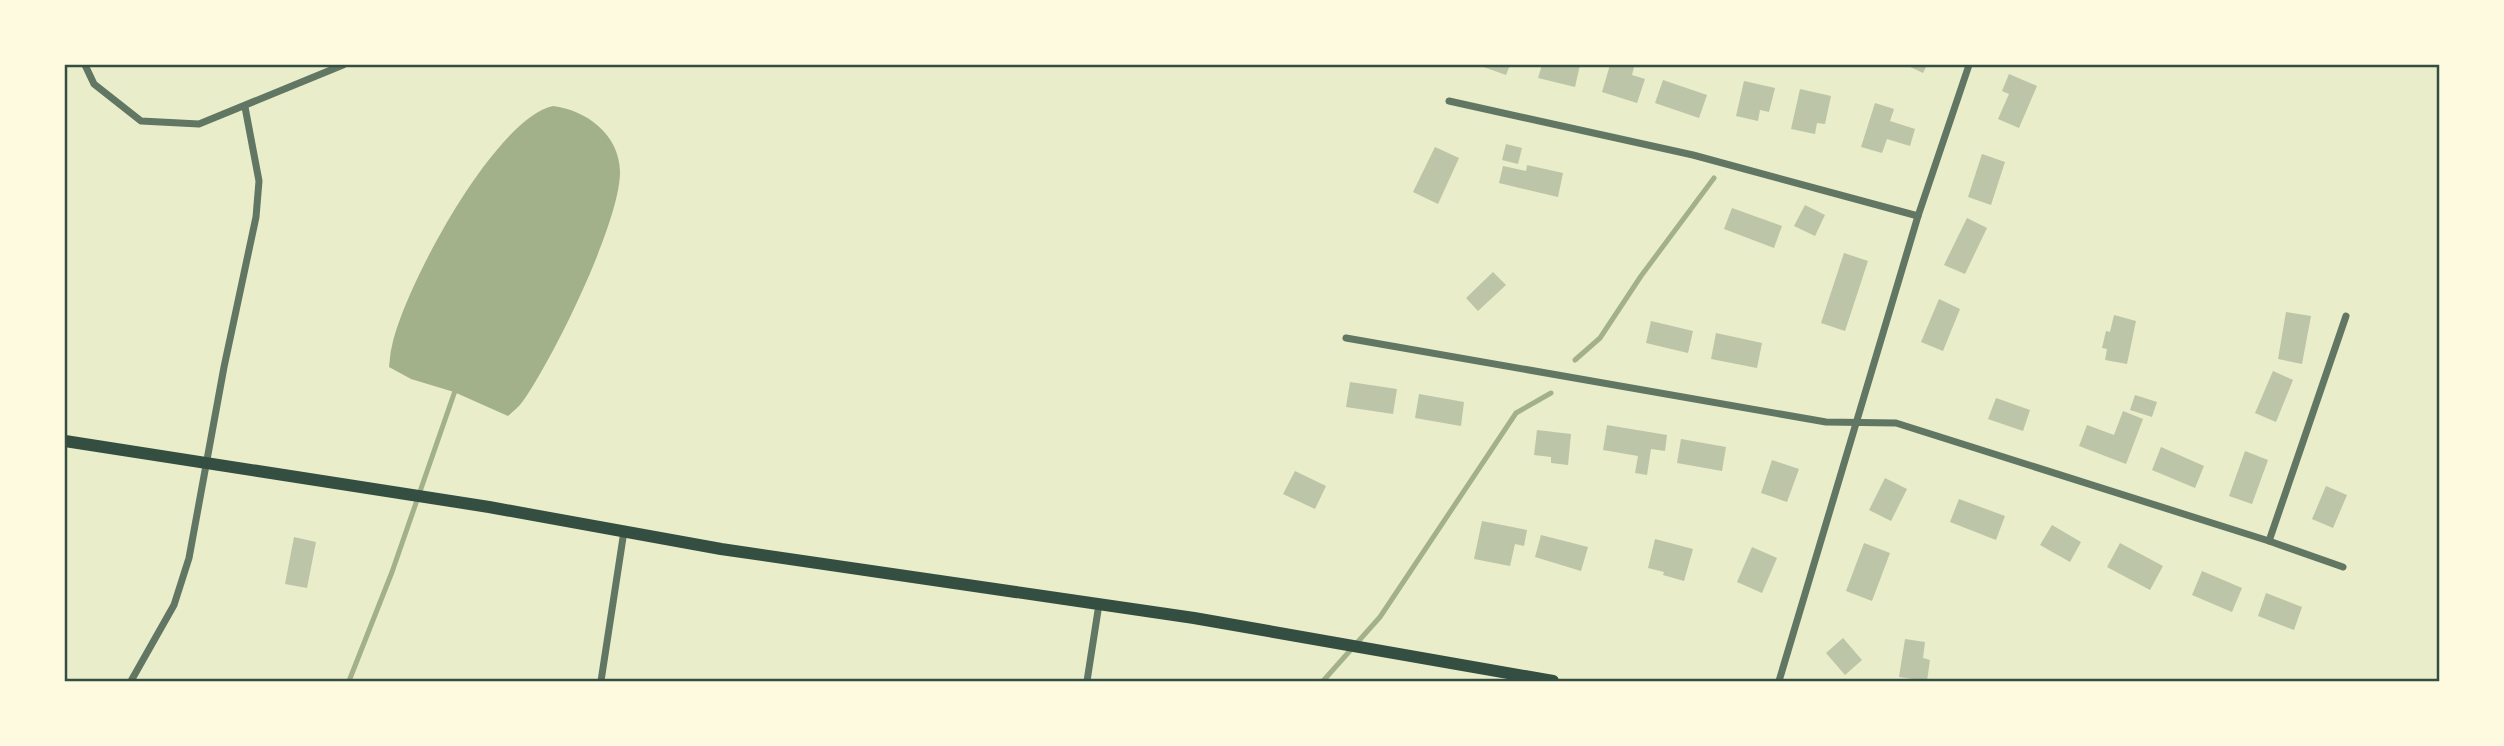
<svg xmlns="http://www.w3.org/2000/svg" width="2504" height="746" font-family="'Space Grotesk',sans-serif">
  <rect width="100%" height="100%" fill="#e9edc9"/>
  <path fill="#a3b18a" d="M553 106C586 110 619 134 620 171 621 221 553 359 523 401 519 407 513 411 508 416L454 392 411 379 389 367C390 360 390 352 392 346 404 288 494 119 553 106Z"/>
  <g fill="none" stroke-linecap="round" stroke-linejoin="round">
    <g stroke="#a3b18a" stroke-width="5">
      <polyline points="1575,360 1600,338 1641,276 1714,178"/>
      <polyline points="349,681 392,572 456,388"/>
      <polyline points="1323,681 1380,617 1516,413 1551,393"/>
    </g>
  </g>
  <g fill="#bcc5a7">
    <polygon points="1478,65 1510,65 1506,75"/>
    <polygon points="1542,65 1580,65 1575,87 1538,78"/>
    <polygon points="1610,65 1634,67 1632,75 1645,79 1637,103 1602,92"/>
    <polygon points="1906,65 1927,65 1923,73"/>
    <polygon points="2009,74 2037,86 2019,128 1998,119 2009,94 2002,91"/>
    <polygon points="1663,80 1707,95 1699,118 1655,103"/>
    <polygon points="1744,81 1775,88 1769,112 1760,110 1758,121 1736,116"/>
    <polygon points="1800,89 1831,96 1825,124 1817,123 1815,134 1791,129"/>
    <polygon points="1875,103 1894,109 1890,121 1915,129 1910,146 1887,139 1882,153 1861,147"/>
    <polygon points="1506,144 1522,148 1518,164 1502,160"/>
    <polygon points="1435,147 1459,158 1438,204 1413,192"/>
    <polygon points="1982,154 2005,162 1991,205 1968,197"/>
    <polygon points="1527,165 1563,173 1558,197 1499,183 1503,166 1526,171"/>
    <polygon points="1805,205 1825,215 1815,236 1794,226"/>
    <polygon points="1732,208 1782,226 1774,248 1724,229"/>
    <polygon points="1967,218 1987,228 1965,274 1944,265"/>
    <polygon points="1844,253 1868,261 1845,331 1821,323"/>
    <polygon points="1493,272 1506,285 1478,311 1466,298"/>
    <polygon points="1939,299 1960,309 1943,351 1921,342"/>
    <polygon points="2286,312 2311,316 2302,364 2278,359"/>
    <polygon points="2114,315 2136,321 2127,364 2105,360 2107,349 2102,348 2106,331 2110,332"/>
    <polygon points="1651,321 1693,331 1688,353 1646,343"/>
    <polygon points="1716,333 1762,343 1757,368 1711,359"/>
    <polygon points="2273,371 2293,380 2276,422 2255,413"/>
    <polygon points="1350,382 1397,389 1393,414 1346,407"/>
    <polygon points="1419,394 1464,402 1461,426 1415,418"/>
    <polygon points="2135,395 2157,402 2152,417 2130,410"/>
    <polygon points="1996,398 2030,410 2023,431 1988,419"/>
    <polygon points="2123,411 2143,419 2126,464 2079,446 2087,425 2114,435"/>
    <polygon points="1607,425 1667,435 1665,451 1651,449 1647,475 1635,473 1638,456 1603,450"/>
    <polygon points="1537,430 1571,434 1568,465 1551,463 1551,457 1534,455"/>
    <polygon points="1681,439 1726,447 1722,471 1677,463"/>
    <polygon points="2161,447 2204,466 2195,488 2152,470"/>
    <polygon points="2245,451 2268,460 2252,504 2229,496"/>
    <polygon points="1772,460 1799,469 1787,502 1761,493"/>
    <polygon points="1295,471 1326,486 1315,509 1283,494"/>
    <polygon points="1885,478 1907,489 1891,521 1869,510"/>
    <polygon points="2326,486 2347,495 2333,528 2312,519"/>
    <polygon points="1959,499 2005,516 1996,540 1950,522"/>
    <polygon points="1482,521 1527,530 1524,546 1515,544 1510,566 1474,559"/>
    <polygon points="2052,525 2081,542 2070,562 2040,545"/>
    <polygon points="1541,535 1588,547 1581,571 1535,557"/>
    <polygon points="294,537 316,542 307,588 285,584"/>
    <polygon points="1655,539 1693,549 1684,581 1663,575 1664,572 1648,568"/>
    <polygon points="1864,543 1890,553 1872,601 1846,591"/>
    <polygon points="2120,543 2163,566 2150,590 2107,567"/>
    <polygon points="1752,547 1777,558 1762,593 1737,582"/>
    <polygon points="2202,571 2242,588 2232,612 2192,595"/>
    <polygon points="2266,593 2302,607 2294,630 2258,616"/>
    <polygon points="1843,638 1862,660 1845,675 1826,653"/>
    <polygon points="1905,639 1925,642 1923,658 1930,660 1927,681 1899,677"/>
  </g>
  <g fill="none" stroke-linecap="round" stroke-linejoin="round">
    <g stroke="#617663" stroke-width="7">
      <polyline points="85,65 94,84 141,121 199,124 343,65"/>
      <polyline points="1449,101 1693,155 1918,216"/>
      <polyline points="1346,338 1826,422 1896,423 2269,541 2343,567"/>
      <polyline points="2269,541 2346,316"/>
      <polyline points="131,681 174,605 189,558 224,367 256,217 259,181 245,107"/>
      <polyline points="601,681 624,531"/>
      <polyline points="1087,681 1099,604"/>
      <polyline points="1779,681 1918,216 1969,65"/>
    </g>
    <polyline stroke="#344e41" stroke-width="12" points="65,441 489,507 721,549 1194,618 1553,681"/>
  </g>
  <rect width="2504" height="746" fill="none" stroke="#fefae0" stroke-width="133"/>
  <rect x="66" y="66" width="2372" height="614" fill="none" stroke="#344e41" stroke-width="2.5"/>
</svg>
